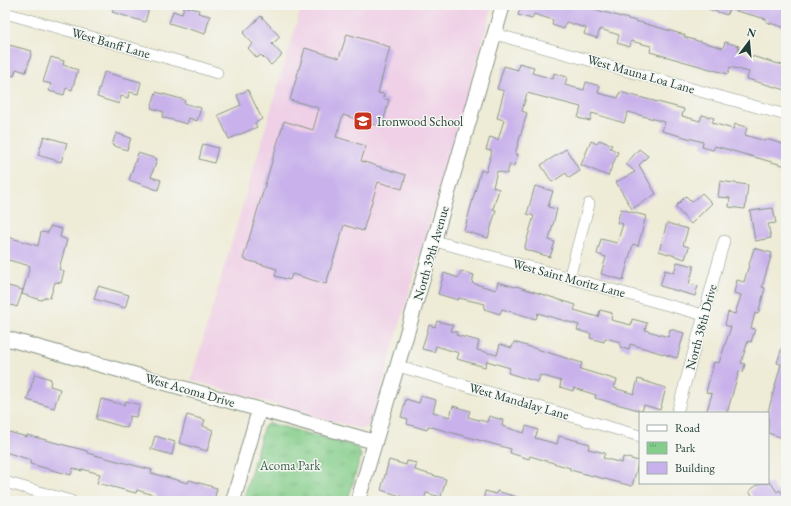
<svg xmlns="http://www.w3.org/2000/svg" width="791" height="506" font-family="'EB Garamond',serif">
  <defs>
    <pattern id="park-tufts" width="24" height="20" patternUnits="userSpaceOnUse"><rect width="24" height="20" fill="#84cd8a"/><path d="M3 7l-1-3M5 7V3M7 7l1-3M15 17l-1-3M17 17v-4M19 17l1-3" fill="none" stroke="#6ba872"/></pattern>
  </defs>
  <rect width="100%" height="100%" fill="#f6f6f2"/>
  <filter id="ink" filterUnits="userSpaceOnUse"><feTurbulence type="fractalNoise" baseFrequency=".025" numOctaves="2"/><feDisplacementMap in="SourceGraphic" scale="8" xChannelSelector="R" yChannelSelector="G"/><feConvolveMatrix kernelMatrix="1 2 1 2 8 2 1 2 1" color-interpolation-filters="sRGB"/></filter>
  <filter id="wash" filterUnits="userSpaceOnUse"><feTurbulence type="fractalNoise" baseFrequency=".012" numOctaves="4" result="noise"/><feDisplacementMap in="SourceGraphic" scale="16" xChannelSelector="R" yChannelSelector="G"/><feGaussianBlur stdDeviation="0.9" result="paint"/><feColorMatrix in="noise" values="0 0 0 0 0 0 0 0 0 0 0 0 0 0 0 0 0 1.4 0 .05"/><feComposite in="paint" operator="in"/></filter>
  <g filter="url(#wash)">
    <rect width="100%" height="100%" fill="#eeebd6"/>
    <polygon fill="#efd0e6" points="302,5 493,5 373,416 370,424 366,427 360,429 191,380"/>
    <polygon fill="url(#park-tufts)" stroke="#52855f" points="269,423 354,446 357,448 361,455 349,496 350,501 243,501 263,429 265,426"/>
    <g id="blocks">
      <g fill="#c9b2eb">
        <polygon points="114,5 150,5 145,22 112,12"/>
        <polygon points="521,5 579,5 685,35 684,37 723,48 725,42 739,46 738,51 749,54 748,55 786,66 786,90 747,79 749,72 730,67 728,74 650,52 651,46 631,41 630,47 617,43 619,35 600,29 597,38 584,34 586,28 566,22 564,29 552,25 553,20 534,14 532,19 518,15"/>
        <polygon points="703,5 774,5 786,8 786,28 766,22 766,19 729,9 727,15 702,7"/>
        <polygon points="184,6 199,10 198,13 210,16 205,34 169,23 173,11 182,14"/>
        <polygon points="261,16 280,37 272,44 282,55 271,65 261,55 257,58 248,48 253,44 243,33"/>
        <polygon points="347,34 390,47 378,93 384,94 383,98 389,100 382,127 343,115 336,137 366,146 361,161 406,175 402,189 378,182 363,231 344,225 326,284 292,274 290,280 275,276 277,269 243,259 284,121 313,130 319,108 290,100 305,48 339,58"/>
        <polygon points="5,44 32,51 26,72 16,69 14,76 5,73"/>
        <polygon points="51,57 64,61 63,65 78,70 72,90 66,88 64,95 49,91 51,84 43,82"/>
        <polygon points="519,63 534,67 532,73 553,79 554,73 567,77 565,85 584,90 586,82 600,86 598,93 618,98 620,92 684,109 682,116 700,121 702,115 714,118 712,123 733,129 735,124 747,127 745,135 765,141 766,139 786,145 786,166 715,146 713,150 702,147 703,142 662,131 665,122 628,112 624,123 592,113 590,121 578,118 581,107 527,93 522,111 527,113 515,154 518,154 514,166 510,164 507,174 497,171 493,187 499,189 493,209 496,210 488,238 464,231 481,170 486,172 492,151 486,150 490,137 498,140 504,120 497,118 504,91 497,89 504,66 518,70"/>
        <polygon points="104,72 141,82 138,94 129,92 128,98 121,96 119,104 97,97"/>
        <polygon points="248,90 262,119 255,123 257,127 229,139 218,115 241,105 237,95"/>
        <polygon points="156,92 185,100 184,103 201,108 197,121 189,118 187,124 162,117 164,112 151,108"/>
        <polygon points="116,133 131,138 127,150 112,145"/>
        <polygon points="44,136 67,143 61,162 38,155"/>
        <polygon points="599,140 612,145 610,148 618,152 608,176 581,165 591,141 597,144"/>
        <polygon points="203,144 218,148 214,163 199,159"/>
        <polygon points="566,149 580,171 569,178 566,173 552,182 541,165"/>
        <polygon points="639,149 648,156 639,165 656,194 632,209 616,182 635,172 626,164"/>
        <polygon points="138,153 157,159 151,177 161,180 158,190 129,180"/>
        <polygon points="720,181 748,185 745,209 729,207 730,198 718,197"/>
        <polygon points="535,186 553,191 548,207 557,209 549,240 555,242 550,257 524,249 534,216 527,214"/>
        <polygon points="702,193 712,203 691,224 675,207 686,196 692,202"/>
        <polygon points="773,208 776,223 768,224 771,238 755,241 750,211"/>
        <polygon points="621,209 646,216 638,246 633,244 623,280 601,274 606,257 597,254 601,239 617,243 623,224 617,223"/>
        <polygon points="667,223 688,229 683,245 689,247 685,259 659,251"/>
        <polygon points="50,226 62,229 60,237 67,240 59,269 64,271 61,283 55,282 50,298 46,297 41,300 22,294 30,266 5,259 5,236 38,246 41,232 48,233"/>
        <polygon points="754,248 772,253 762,287 765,288 758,314 755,313 751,328 755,329 751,342 748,341 741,363 745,364 743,372 739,371 727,413 706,413 712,394 706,392 714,362 719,363 731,327 725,325 728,312 735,314 741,295 734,293 737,280 744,282"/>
        <polygon points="677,262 694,266 689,284 698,286 695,296 660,286 665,270 674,273"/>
        <polygon points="461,271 474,275 472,283 496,290 498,282 515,287 516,286 576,305 574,310 598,317 600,310 612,313 611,320 631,325 632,319 647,323 645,330 668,337 670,329 684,333 677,358 630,344 629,350 620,347 621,342 605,338 604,342 590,338 591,334 577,330 579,325 538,313 536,319 502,309 500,314 484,309 485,304 459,298 458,300 438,294 444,273 459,278"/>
        <polygon points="5,285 23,290 17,307 5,303"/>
        <polygon points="98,286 129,295 125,308 94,299"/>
        <polygon points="437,321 453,325 451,331 457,332 456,335 479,341 477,350 497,355 500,344 512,348 514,342 582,363 580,369 617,380 614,388 634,394 638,379 666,388 660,410 644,405 642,411 595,398 596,395 574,388 573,391 560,387 561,381 540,375 538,382 508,373 510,368 487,361 485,367 457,359 459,353 436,346 434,352 422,349 429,325 435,327"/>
        <polygon points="784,341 786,341 786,426 783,438 768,433 768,412 781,364 777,363"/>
        <polygon points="35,374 51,379 50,386 60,389 54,408 27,400"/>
        <polygon points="421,396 436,400 433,412 450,417 453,406 470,411 468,417 487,422 489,416 503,420 502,426 524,433 526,426 538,430 535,438 557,444 559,436 590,444 588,449 605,453 603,458 622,463 623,457 639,461 632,486 570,470 570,468 530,456 529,459 510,453 511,449 428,426 427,430 407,424 408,419 401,417 406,399 419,403"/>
        <polygon points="101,399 124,405 126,401 140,405 136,417 130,416 127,428 96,419"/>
        <polygon points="187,415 205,420 203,426 213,430 207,451 179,443"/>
        <polygon points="5,431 27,437 27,435 87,451 87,453 152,470 151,473 188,483 189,480 217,488 214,501 164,501 156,499 157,496 137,490 136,493 97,483 100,474 82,469 82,471 73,468 71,475 30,464 31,460 5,452"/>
        <polygon points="155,436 175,442 172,455 151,449"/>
        <polygon points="389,460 406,465 407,461 417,463 415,470 446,479 441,497 426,493 424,501 417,501 381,490"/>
        <polygon points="760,483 771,483 777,492 780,490 786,499 786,501 756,501 749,491"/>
        <polygon points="485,491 496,494 497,491 523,499 523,501 483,501"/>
      </g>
    </g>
  </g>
  <g filter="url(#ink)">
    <use href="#blocks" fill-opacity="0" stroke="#869485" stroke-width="1"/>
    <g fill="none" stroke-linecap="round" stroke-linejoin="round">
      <defs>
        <g id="minor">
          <polyline points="5,13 196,66 217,73"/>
          <polyline points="495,34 786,115"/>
          <polyline points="435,241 704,315"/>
          <polyline points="569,278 589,204"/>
          <polyline points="398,366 640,436"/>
          <polyline points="677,413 724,241"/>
          <polyline points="5,482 71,501"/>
        </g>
        <g id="tertiary">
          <polyline points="5,338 375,442"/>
          <polyline points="233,501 259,410"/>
          <polyline points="360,501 359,497 503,5"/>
        </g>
      </defs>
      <use href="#minor" stroke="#869485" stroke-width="12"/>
      <use href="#tertiary" stroke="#869485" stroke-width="16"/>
      <use href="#minor" stroke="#fff" stroke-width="11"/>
      <use href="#tertiary" stroke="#fff" stroke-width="14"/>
    </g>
  </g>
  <defs>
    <symbol id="school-square" viewBox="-11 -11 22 22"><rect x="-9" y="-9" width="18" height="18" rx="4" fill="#c8321e" stroke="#f6f6f2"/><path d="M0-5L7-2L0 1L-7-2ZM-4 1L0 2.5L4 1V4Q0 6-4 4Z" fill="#fff"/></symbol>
  </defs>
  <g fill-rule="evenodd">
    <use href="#school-square" x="352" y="110" width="22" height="22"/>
  </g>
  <g text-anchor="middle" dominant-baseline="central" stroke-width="3" stroke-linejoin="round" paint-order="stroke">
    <g font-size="13" fill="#1f3d34" stroke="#f6f6f2">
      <text transform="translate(111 43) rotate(16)">West Banff Lane</text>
      <text transform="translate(641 74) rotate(16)">West Mauna Loa Lane</text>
      <text transform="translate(431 253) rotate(-74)">North 39th Avenue</text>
      <text transform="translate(569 278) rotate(15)">West Saint Moritz Lane</text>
      <text transform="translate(701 327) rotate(-75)">North 38th Drive</text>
      <text transform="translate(190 390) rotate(16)">West Acoma Drive</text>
      <text transform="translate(519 401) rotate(16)">West Mandalay Lane</text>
    </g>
    <g font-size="13" fill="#1f3d34" stroke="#f6f6f2" text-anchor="start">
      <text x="377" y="121">Ironwood School</text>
    </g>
    <g font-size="13" fill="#38614a" stroke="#f6f6f2">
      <text x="290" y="465">Acoma Park</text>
    </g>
  </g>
  <rect width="791" height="506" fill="none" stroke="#f6f6f2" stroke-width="20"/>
  <rect x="639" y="412" width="130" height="72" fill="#f6f6f2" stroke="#a0aca6"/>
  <rect x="647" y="425" width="20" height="6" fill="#ffffff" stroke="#a0aca6"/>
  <text x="675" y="432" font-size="12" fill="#1f3d34">Road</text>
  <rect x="647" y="442" width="20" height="12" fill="url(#park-tufts)" stroke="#a0aca6"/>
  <text x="675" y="452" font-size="12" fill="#1f3d34">Park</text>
  <rect x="647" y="462" width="20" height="12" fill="#c9b2eb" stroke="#a0aca6"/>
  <text x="675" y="472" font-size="12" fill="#1f3d34">Building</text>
  <g transform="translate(749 42) rotate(16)" stroke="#f6f6f2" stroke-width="3" paint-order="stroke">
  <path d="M0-3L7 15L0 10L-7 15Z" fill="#1f3d34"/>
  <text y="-6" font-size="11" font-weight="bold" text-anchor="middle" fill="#1f3d34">N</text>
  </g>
</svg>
